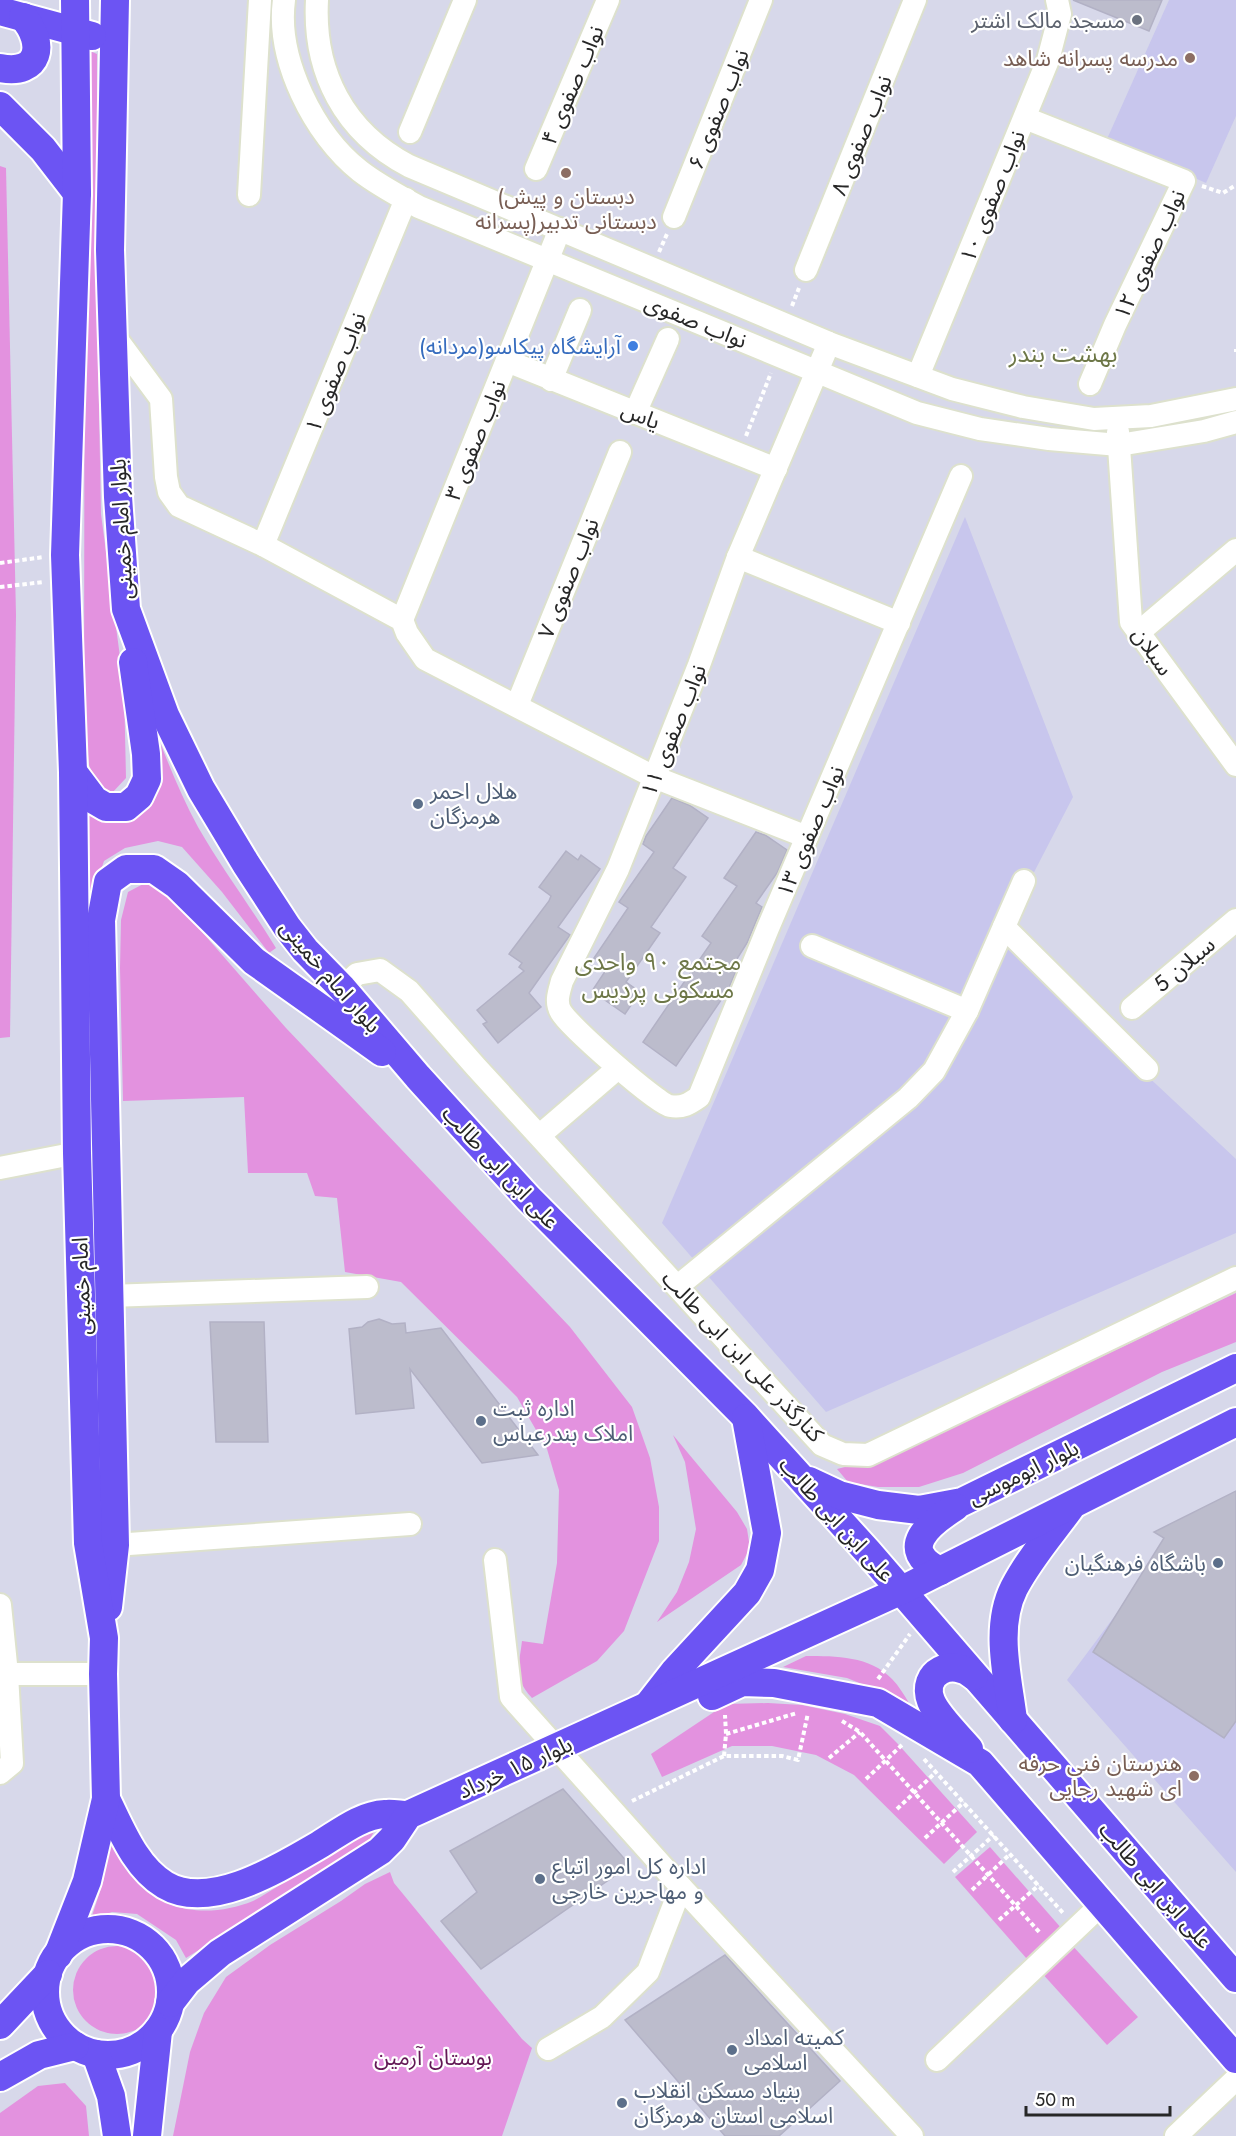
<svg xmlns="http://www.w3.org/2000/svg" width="1236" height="2136" font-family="Jost,'Noto Sans Arabic',sans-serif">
  <rect width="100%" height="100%" fill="#d7d8ea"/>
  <g fill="#c8c6ed">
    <polygon points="1169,0 1236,0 1236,116 1206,183 1107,139"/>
    <polygon points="965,517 1073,797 1000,938 1236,1159 1236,1233 826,1412 662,1223"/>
    <polygon points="1172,1539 1236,1583 1236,1872 1067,1680"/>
  </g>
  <g fill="#e392df">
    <polygon points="85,49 97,54 97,303 101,514 124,687 126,778 112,793 98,787 89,765 84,713"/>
    <polygon points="0,166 6,168 16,615 10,1037 0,1038"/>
    <path d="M153 725C167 760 180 794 198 827 222 869 251 907 276 948L269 953 222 892 182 847 158 841 125 848 104 861 97 882 88 933 85 806 156 785 162 766Z"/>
    <path d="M147 882 168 893 286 1028 570 1327 632 1407 650 1458 659 1507V1541L624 1631 597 1661 532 1698C513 1677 519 1667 522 1641L543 1644 557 1563 559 1490 547 1449 517 1397 401 1282 345 1272 337 1198 315 1196 307 1173H248L244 1097 123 1101 120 968 121 920 128 892Z"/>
    <polygon points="1236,1293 1236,1342 1162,1372 963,1473 919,1487 878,1487 848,1482 837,1469 849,1466 869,1467"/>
    <polygon points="673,1435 737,1512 747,1529 750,1548 741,1565 657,1622 677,1592 689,1562 696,1529 685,1462"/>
    <path d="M806 1656C836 1656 870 1656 892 1679 899 1686 904 1695 909 1703L847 1678 783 1667Z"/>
    <polygon points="768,1703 802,1705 845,1714 880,1726 897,1743 977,1832 944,1864 854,1775 816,1755 772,1746 732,1746 662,1777 651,1754 726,1704"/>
    <path d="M375 1830 366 1846 186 1958 176 1940 137 1914 112 1912 91 1919 104 1879 107 1838C117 1855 126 1873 141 1886 171 1915 216 1916 253 1901 262 1897 271 1890 280 1885 312 1867 342 1845 375 1830Z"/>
    <polygon points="990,1847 1062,1929 1027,1959 955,1877"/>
    <polygon points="390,1872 394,1883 522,2039 532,2048 502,2136 173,2136 190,2052 204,2013 226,1977 270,1945 341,1901 365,1884"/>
    <polygon points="1070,1943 1138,2017 1107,2045 1040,1971"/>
    <circle cx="117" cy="1990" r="44"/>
    <polygon points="65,2083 86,2106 89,2136 0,2136 0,2113 38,2086"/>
  </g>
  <g fill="#bcbccc" stroke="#b2b1c5" stroke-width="1.5">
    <polygon points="1073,0 1162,0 1149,31"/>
    <polygon points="672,798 689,805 708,818 673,868 686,877 651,927 660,933 626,982 640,992 625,1014 592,991 608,967 594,958 628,908 619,902 654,852 643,844 646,836"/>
    <polygon points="756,832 765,835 787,850 777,873 756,903 762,907 747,943 735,962 739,964 728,990 676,1066 643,1042 711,943 702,936 737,886 724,878"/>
    <polygon points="566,851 578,860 581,855 600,869 558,927 570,935 529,993 541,1007 498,1043 483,1024 487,1022 477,1010 524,971 519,967 522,963 509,954 549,901 551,896 539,887"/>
    <polygon points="379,1319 392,1324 405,1323 406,1333 441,1328 538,1455 482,1463 410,1369 414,1408 356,1414 349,1329 362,1327 368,1322"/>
    <polygon points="210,1322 264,1322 268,1442 216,1442"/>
    <polygon points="1236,1491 1236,1721 1224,1738 1093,1652 1164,1538 1154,1532"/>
    <polygon points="563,1789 630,1865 481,1969 441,1921 477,1892 450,1851"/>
    <polygon points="725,1955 840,2081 779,2136 725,2136 625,2020"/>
  </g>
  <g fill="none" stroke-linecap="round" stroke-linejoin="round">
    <defs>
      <g id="minor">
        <path d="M284 0C276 59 314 135 360 171 378 185 399 196 419 207L917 413 980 429 1049 439 1119 445 1204 431 1236 422"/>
        <path d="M317 0C313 72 344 132 409 166L829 343 952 389 1023 407 1094 419 1151 416 1236 399"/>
        <polyline points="1025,118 1184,181 1115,325 1090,384"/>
        <polyline points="410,132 465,0"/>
        <polyline points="536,169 608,0"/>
        <polyline points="249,195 260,0"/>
        <polyline points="674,217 761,0"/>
        <polyline points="806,270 915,0"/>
        <polyline points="113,334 161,399 166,477 169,492 179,506 263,545 402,620 407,633 425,659 654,777 807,837"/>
        <path d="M829 343 738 557 699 665 618 869 562 981C559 992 555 1002 561 1012 569 1026 657 1104 670 1106 683 1108 689 1104 699 1097L768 928 961 476"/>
        <polyline points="507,361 776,469"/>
        <polyline points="918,376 1048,60 1060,14 1057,0"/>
        <polyline points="551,380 580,310"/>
        <polyline points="635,413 668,339"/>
        <polyline points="1118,432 1131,622 1236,765"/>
        <polyline points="263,545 406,199"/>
        <polyline points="738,557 899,623"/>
        <polyline points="402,620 560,229"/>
        <polyline points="1138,633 1236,550"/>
        <polyline points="517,705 620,452"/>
        <polyline points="1004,927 1147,1069"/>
        <polyline points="812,946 967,1011"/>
        <polyline points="342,988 357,974 380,970 409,991 476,1067 822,1445 843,1454 868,1455 1236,1278"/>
        <polyline points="1132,1008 1236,920"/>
        <polyline points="540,1135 618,1068"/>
        <polyline points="0,1168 77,1153"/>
        <polyline points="678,1286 908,1098 934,1071 967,1011 1024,881"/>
        <polyline points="109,1296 367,1287"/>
        <polyline points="115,1545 410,1524"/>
        <polyline points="495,1560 511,1697 681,1887 912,2136"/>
        <polyline points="0,1605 7,1674 12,1763 0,1773"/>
        <polyline points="7,1674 103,1674"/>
        <polyline points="548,2049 602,2017 648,1972 681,1887"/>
        <polyline points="937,2060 1102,1904"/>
        <polyline points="1176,2136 1236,2079"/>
      </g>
      <g id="major">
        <polyline points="115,0 110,250 118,497 126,609 165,715 201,789 246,864 287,927 305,950 342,988 418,1077 528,1198 745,1416 868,1552 1236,1978"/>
        <polyline points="0,11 92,36"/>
        <path d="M0 68C40 76 46 43 23 17"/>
        <polyline points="0,106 43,149 77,193"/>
        <polyline points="73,772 94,800 106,807 126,807 139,796 147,779 146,754 133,662"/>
        <polyline points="809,1481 839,1495 878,1505 919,1510 962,1502 1236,1368"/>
        <path d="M940 1571C896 1549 930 1523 955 1507"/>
        <polyline points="108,1607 115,1545 101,920 108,882 126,869 154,869 177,885 254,961 382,1052"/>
        <polyline points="712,1696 742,1682 774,1683 878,1703 980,1763 1236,2059"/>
        <polyline points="649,1704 674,1672 747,1593 760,1570 767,1533 746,1418"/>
        <path d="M1013 1720C1008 1678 994 1628 1014 1588 1029 1559 1051 1534 1070 1508"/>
        <path d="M969 1749C958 1736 937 1716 931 1701 920 1672 953 1657 974 1676"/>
        <path d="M106 1799C121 1829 135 1867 165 1885 210 1912 281 1867 319 1845 339 1833 361 1815 385 1814 392 1813 401 1815 408 1815"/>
        <circle cx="108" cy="1992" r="63"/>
        <polyline points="58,1955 87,1881 106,1799 103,1674 104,1638 88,1543 77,1153 73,772 65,555 77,193 75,0"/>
        <polyline points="170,2003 187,1981 220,1953 380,1851 392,1839 408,1815 900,1591 1236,1422"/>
        <polyline points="0,2025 48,1974"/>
        <polyline points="96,2054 111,2096 117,2136"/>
        <polyline points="0,2077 39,2055 75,2046"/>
        <polyline points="147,2136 158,2031"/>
      </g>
    </defs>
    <use href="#minor" stroke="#dde1cd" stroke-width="26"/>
    <use href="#major" stroke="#fff" stroke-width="32"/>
    <g stroke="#fff" stroke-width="4" stroke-dasharray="4.5 3" stroke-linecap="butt">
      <polyline points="1202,186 1223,193 1236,185"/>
      <polyline points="659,252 667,234"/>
      <polyline points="792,306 799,288"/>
      <polyline points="1236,349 1236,352"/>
      <polyline points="746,436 771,373"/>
      <polyline points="0,563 44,557"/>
      <polyline points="0,587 44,582"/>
      <polyline points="878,1679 910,1634"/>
      <polyline points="842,1721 860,1732 1041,1934"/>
      <polyline points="726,1734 797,1713"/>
      <polyline points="724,1756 726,1734 725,1715"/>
      <polyline points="829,1758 860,1732"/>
      <polyline points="924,1759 1064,1914"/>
      <polyline points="866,1779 903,1744"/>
      <polyline points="632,1801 724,1756 782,1756 798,1760 808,1713"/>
      <polyline points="897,1809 936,1772"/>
      <polyline points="925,1838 964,1802"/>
      <polyline points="953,1872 994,1835"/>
      <polyline points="972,1890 1010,1854"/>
      <polyline points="999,1920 1039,1885"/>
    </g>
    <use href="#minor" stroke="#fff" stroke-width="22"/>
    <use href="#major" stroke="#6c54f3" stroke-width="28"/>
  </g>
  <circle fill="#6b7280" stroke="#fff" stroke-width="2" cx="1137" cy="20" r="6"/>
  <g fill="#8d6e63" stroke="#fff" stroke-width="2">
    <circle cx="1190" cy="58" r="6"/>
    <circle cx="566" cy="173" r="6"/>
    <circle cx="1194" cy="1776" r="6"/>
  </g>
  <circle fill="#3f7fe0" stroke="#fff" stroke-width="2" cx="633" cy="346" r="6"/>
  <g fill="#5c6f8a" stroke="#fff" stroke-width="2">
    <circle cx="418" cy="804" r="6"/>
    <circle cx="481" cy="1421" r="6"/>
    <circle cx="1218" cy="1563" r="6"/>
    <circle cx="540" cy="1879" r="6"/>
    <circle cx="732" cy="2050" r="6"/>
    <circle cx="622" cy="2103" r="6"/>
  </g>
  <g text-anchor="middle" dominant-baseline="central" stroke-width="4.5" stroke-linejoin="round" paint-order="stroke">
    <g font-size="22" fill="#5b616d" stroke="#fff" text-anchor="end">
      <text x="1125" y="20">مسجد مالک اشتر</text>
    </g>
    <g font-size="22" fill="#785e54" stroke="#fff" text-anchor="end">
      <text x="1178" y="58">مدرسه پسرانه شاهد</text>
      <text x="566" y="196" text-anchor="middle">(دبستان و پیش<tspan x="566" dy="25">دبستانی تدبیر(پسرانه</tspan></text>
      <text x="1182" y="1763">هنرستان فنی حرفه<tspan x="1182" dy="25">ای شهید رجایی</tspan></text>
    </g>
    <g font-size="22" fill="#272727" stroke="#fff">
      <text transform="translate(572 85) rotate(-67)">نواب صفوی ۴</text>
      <text transform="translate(718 109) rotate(-68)">نواب صفوی ۶</text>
      <text transform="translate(861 135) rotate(-68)">نواب صفوی ۸</text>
      <text transform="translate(992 196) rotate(-68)">نواب صفوی ۱۰</text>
      <text transform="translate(1149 254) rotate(-65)">نواب صفوی ۱۲</text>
      <text transform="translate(696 321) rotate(22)">نواب صفوی</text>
      <text transform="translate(335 372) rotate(-68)">نواب صفوی ۱</text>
      <text transform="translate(641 415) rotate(22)">یاس</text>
      <text transform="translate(475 440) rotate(-68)">نواب صفوی ۳</text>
      <text transform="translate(121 529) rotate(-93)">بلوار امام خمینی</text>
      <text transform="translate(568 578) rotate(-68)">نواب صفوی ۷</text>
      <text transform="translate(1153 651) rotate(55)">سبلان</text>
      <text transform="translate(673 730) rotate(-68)">نواب صفوی ۱۱</text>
      <text transform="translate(810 831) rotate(-67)">نواب صفوی ۱۳</text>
      <text transform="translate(1184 964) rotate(-40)">سبلان 5</text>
      <text transform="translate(331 976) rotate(49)">بلوار امام خمینی</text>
      <text transform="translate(501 1167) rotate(47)">علی ابن ابی طالب</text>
      <text transform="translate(81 1286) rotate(-92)">امام خمینی</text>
      <text transform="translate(743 1356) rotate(47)">کنارگذر علی ابن ابی طالب</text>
      <text transform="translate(1023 1472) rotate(-26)">بلوار ابوموسی</text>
      <text transform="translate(837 1519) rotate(48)">علی ابن ابی طالب</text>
      <text transform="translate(515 1767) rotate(-24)">بلوار ۱۵ خرداد</text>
      <text transform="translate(1156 1885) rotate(49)">علی ابن ابی طالب</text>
    </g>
    <g font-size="22" fill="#366cbe" stroke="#fff" text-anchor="end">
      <text x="621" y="346">(آرایشگاه پیکاسو(مردانه</text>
    </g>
    <g font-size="22" fill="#4e5e75" stroke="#fff" text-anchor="start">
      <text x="430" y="791">هلال احمر<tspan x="430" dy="25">هرمزگان</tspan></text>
      <text x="493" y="1408">اداره ثبت<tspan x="493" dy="25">املاک بندرعباس</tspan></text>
      <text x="1206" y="1563" text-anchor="end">باشگاه فرهنگیان</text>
      <text x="552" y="1866">اداره کل امور اتباع<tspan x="552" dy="25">و مهاجرین خارجی</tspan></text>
      <text x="744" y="2037">کمیته امداد<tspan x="744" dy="25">اسلامی</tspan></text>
      <text x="634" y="2090">بنیاد مسکن انقلاب<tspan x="634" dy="25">اسلامی استان هرمزگان</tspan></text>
    </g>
    <g font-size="22" fill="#631755" stroke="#fff">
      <text x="433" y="2057">بوستان آرمین</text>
    </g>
    <g font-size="24" fill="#6d7747" stroke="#fff">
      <text x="1063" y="353">بهشت بندر</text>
      <text x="658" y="961">مجتمع ٩٠ واحدی<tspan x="658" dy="28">مسکونی پردیس</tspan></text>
    </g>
  </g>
  <path d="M1026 2106v9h144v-9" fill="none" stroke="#272727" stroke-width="3"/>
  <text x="1035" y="2106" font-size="18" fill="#272727" stroke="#ffffff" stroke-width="4.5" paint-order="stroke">50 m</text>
</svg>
